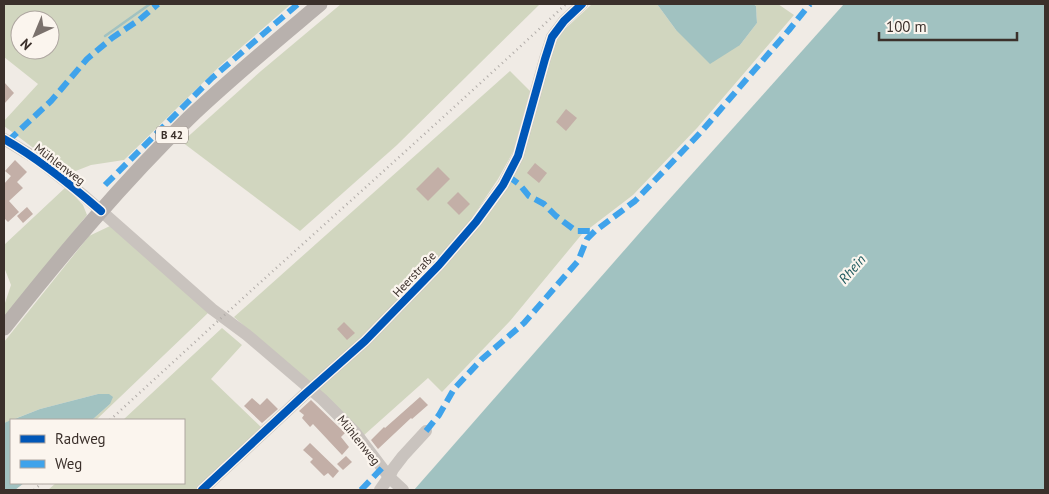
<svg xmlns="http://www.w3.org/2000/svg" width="1049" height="494" font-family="'PT Sans',sans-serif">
  <rect width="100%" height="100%" fill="#f0ebe5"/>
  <g fill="#d1d6bf" fill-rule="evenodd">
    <path d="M4 4H291L222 64 124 160 91 165 68 174 4 126V121L38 84 4 57ZM20 20H50V50H20Z"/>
    <polygon points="341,4 540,4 397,145 300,231 182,142 261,71"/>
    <polygon points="592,4 657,4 676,30 740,45 757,23 756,6 753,4 778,4 794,15 697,128 633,195 582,234 510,321 442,392 428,378 363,436 318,389 507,186 554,44 565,29"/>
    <polygon points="510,71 530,91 513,152 498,179 472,218 436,261 363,338 310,385 234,317"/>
    <polygon points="66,187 83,205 87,215 4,318 4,306 11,285 4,267 4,245"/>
    <polygon points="110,226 209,312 96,420 92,420 110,404 98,394 40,409 4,423 4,342 89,236"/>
    <polygon points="222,328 242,345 211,379 263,429 220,467 196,490 48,490 56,483 184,483 184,420 123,420"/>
  </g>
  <g fill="#a1c2c1">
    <polygon points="657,4 753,4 756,6 757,23 740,45 710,64 676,30"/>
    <polygon points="844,4 1045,4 1045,490 414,490 657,213"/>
    <polygon points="98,394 109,394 113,397 110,404 92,420 12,420 40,409"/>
    <polygon points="11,420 11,483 24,483 15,490 4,490 4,423"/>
  </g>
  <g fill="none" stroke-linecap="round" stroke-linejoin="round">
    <polyline stroke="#a1c2c1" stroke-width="2.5" points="105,36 150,4"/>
  </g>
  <g fill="#c3afa7">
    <polygon points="4,82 14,93 4,104"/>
    <polygon points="566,109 577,118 566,131 556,122"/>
    <polygon points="15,160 27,172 17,182 23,188 9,201 19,212 8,222 4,218 4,184 11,176 5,171"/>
    <polygon points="535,163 547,173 539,183 527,173"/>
    <polygon points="438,167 450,179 428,201 416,189"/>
    <polygon points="458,192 470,204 459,215 447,203"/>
    <polygon points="27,207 33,214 23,223 17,216"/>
    <polygon points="344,322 355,333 347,340 337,329"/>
    <polygon points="420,397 428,405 412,419 411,418 378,449 371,440 384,427 385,428"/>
    <polygon points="252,398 260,405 267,398 278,409 262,423 244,406"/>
    <polygon points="311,400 345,433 341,437 349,447 342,455 313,424 310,427 302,418 304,415 299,411"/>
    <polygon points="310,443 339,471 333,478 328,473 324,476 310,462 313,459 303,450"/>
    <polygon points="346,456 352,462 343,470 337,464"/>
  </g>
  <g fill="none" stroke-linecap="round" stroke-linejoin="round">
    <g stroke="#c9c3be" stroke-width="12">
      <polyline points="4,139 37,159 83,195 212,309 247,335 322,399 355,432 389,477 403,490"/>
      <polyline points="202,490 304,395 365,341 439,265 476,222 503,185 518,156 545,59 552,37 564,21 582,4"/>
      <polyline points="380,490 389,477 393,469 403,456 426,431"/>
    </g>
    <path stroke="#b8b1ad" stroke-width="15" d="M4 328C62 255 122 183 189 118 231 78 276 41 320 4"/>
    <g stroke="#b1aca8" stroke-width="2.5" stroke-dasharray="1 4" stroke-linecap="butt">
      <path d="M110 420C168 367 225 314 283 262 378 176 473 91 566 4"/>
      <polyline points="34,490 42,483"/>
    </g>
    <g stroke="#3fa3eb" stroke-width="6" stroke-dasharray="12 6" stroke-linecap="butt">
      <polyline points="8,141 51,101 87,59 112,38 139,20 158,4"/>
      <polyline points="508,176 520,185 529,196 544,204 556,216 576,231 595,231"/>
      <polyline points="105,185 212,78 298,4"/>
      <polyline points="426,431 439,415 454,389 482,359 524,323 578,261 587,239 595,231 635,201 701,132 789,30 810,4"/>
      <polyline points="361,490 382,468"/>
    </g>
    <defs>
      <g id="cycleway">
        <path d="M4 139C39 159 70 184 101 211"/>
        <polyline points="202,490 304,395 365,341 439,265 476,222 503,185 518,156 545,59 552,37 564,21 582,4"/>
      </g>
    </defs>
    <use href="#cycleway" stroke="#fbf5ee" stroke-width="11"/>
    <use href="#cycleway" stroke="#0057b8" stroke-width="8"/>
  </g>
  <g text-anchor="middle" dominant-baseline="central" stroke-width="4.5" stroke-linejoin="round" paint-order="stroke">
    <rect fill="#fbf5ee" stroke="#756b66" stroke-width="1" x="156" y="126.5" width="32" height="17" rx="4"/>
    <g font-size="11" font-weight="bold" fill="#3b302b">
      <text x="172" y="135">B 42</text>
    </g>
    <g font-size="12" fill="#3b302b" stroke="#fbf5ee">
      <text transform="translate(60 164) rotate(37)">Mühlenweg</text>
      <text transform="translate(414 274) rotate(-47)">Heerstraße</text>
      <text transform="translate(359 440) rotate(51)">Mühlenweg</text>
    </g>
    <g font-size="14" font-style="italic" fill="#1f5a5e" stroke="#fbf5ee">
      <text transform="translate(852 269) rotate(-49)">Rhein</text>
    </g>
  </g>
  <rect width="1049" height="494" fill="none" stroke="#3b302b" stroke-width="10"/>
  <rect x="10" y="419" width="175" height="65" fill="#fbf5ee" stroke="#aea6a0"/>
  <rect x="20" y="435" width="25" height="8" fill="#0057b8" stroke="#aea6a0"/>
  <text x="55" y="444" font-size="15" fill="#3b302b">Radweg</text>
  <rect x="20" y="460" width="25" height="8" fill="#3fa3eb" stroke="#aea6a0"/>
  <text x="55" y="469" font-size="15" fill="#3b302b">Weg</text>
  <g transform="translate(35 35) rotate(224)"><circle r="24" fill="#fbf5ee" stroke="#aea6a0"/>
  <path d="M0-4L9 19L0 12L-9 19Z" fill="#7a716c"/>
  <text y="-8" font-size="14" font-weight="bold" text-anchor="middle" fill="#3b302b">N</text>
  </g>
  <path d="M879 32v8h138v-8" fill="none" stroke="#3b302b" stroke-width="2.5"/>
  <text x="886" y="32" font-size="15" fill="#3b302b" stroke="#fbf5ee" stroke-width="4" paint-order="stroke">100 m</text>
</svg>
